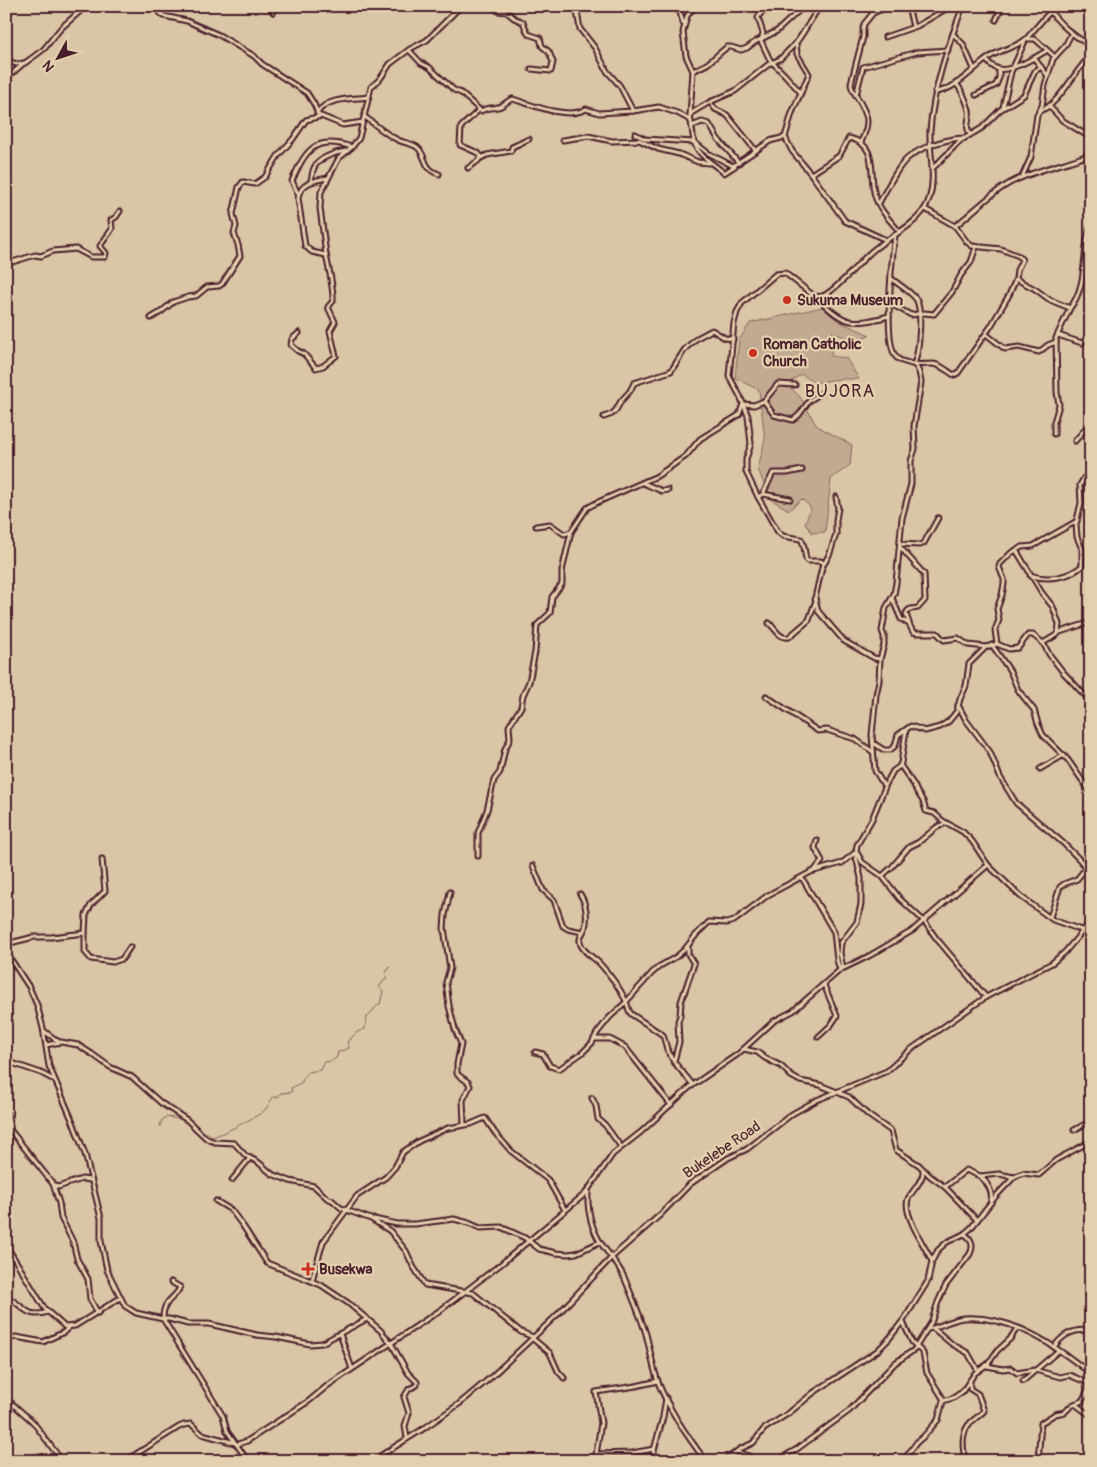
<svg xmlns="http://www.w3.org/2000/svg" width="1097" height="1467" font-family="Pangolin,sans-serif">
  <rect width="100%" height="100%" fill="#dac6a6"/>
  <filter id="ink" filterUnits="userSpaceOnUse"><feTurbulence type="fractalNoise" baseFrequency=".02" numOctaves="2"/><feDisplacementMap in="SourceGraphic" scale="10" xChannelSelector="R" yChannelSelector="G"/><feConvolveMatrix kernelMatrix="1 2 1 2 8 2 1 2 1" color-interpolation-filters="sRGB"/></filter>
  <g filter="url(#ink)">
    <polygon fill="#c2aa92" stroke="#86645e" points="823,307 838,321 870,335 852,340 832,332 831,356 846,358 859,379 839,379 814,383 802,374 787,384 800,397 817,426 852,445 850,465 831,479 825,532 812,533 805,523 811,508 802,499 789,510 770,499 758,469 765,439 759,390 735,378 739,340 750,323"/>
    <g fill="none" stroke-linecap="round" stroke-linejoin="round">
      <g stroke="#7f5c59" stroke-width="1">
        <polyline points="160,1126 162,1120 166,1117 187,1120"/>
        <path d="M203 1133H208L212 1137C219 1136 258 1116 264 1111 267 1108 270 1102 273 1097H278L281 1093 292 1092 291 1088 301 1083 308 1072 320 1070 324 1062 332 1061 337 1057 338 1052 349 1048 347 1042 357 1032 365 1029 366 1018C372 1014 373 1008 380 1004L383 991 379 987 387 977 385 974 390 967"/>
      </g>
      <defs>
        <g id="street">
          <polyline points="152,6 164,16 187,21 219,35 254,56 262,64 307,93 314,104 319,116"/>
          <polyline points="382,6 388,6"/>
          <polyline points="493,6 498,11 507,12 514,18 523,22 528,34 540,38 542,46 549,52 553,62 551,71 531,69"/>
          <polyline points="576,6 580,29 595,48 607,71 620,86 633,111"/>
          <polyline points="671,6 680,12 683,23"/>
          <polyline points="695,6 687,16 683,32 686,56 693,71 690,115 694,142 708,153 733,166 770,141 785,137"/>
          <polyline points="772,6 760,14 758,18 763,33 761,41 770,60 785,75 801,93"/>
          <polyline points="813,6 817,11"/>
          <path d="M820 6C811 19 805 31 796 43L797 54 809 74 792 113 785 137 792 151 811 174 845 221 886 240"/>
          <polyline points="908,6 913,27"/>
          <path d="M1046 6C1059 24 1072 35 1091 46"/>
          <polyline points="273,12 279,6"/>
          <polyline points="996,20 1002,6"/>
          <polyline points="953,34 963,44 974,69"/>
          <polyline points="885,37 917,26 951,6"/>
          <path d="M409 50 421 63 429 67 454 90 461 93 481 111C487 107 491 109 498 107 504 106 507 100 513 99 532 105 568 120 586 109L599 113 633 111 659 107 677 113 690 120"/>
          <polyline points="1034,58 1048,76"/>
          <path d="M986 60C990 64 993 68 999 69 1010 72 1037 57 1046 51"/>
          <polyline points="6,61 17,64 25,63 44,49 61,28 86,6"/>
          <polyline points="693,71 707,64 727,47 731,47 741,50 747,48 755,42 777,31 804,6"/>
          <polyline points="6,79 24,63"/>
          <path d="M956 83C963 92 966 99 969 110 971 119 964 126 970 134"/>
          <path d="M935 92C957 90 974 66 993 55 1003 49 1020 46 1027 38 1035 29 1042 20 1050 12"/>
          <polyline points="856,95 863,67 917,52 948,50"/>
          <polyline points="976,95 996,85 999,78 999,69"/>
          <polyline points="710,102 715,109 727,115 756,151"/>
          <polyline points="1003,107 1011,72 1026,39 1035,39 1055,57"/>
          <polyline points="1050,107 1062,120 1091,138"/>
          <path d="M1039 111C1058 107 1075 70 1091 55"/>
          <path d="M317 113C327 97 353 99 369 97"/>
          <polyline points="690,115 693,112 710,102 735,91 769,64 780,59 795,44"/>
          <path d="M365 117C376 125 385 134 398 140 404 143 411 143 417 147 427 155 422 169 439 174"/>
          <polyline points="692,126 702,122 709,124 718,139 739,163"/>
          <path d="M635 134 645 139 694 142C699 157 713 163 724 173L735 166"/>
          <polyline points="563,140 588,136 612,141 639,140 658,149 679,154 698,162 709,163"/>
          <path d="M861 142C871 121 868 116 857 97 854 92 851 89 851 83L863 37V29L864 24 873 13 889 6"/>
          <polyline points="481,158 487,155 511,151 512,147 529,139"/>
          <polyline points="468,168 478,161 481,156 478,153 460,145 461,127 479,110"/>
          <polyline points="933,168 960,141 982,128 1000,110 1024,95 1035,71 1041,67"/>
          <path d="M811 174 839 156 849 138C880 145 868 173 875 196 879 209 890 221 899 231"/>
          <polyline points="1022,177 1031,157 1037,115 1042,106 1045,85 1053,59 1065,46 1071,34"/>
          <path d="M311 181C312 177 312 172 314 168 318 158 336 152 346 151"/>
          <path d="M298 194 292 181C306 149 315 135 352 147"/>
          <path d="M879 203C887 189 893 175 903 163 915 148 945 139 963 138"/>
          <path d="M955 226C974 212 988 195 1010 183 1036 169 1064 165 1091 154"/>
          <path d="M895 235C892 257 883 342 896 357 901 363 910 362 916 366L919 372 921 382 914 426 915 449 911 461V484L902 518 896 583 894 594 886 608 882 631 884 636V645L880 659 879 681 876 695 872 735 875 771 885 787 872 819 857 845 856 851 862 862 882 876 900 899 924 921 936 938 986 997"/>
          <path d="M326 255 312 252 305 246 298 198C300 183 315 180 328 178"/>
          <polyline points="1085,261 1091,254"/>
          <polyline points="6,264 35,255 41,256 53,251 76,249 91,257 105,257 106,253 100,246 112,229 111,220 116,217 120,211"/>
          <path d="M892 279C899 285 910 291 916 299 923 310 919 353 914 364 920 365 925 364 931 364 939 363 947 371 954 375L958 373 991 326 1009 295 1016 279 1017 270 1022 260 1019 256 1001 249 972 246 967 242 955 226 925 209"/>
          <path d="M1016 279 1035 289 1050 300 1070 308C1089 284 1081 251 1091 224"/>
          <path d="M818 298C844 326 854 325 889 316"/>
          <polyline points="889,303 911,315 924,313 934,314 952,292 961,275 971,262 976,247"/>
          <polyline points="151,318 161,312 173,302 188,297 196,296 207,287 219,286 222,284 240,256 238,245 234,233 236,226 233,214 239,187 243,182 255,184 265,177 278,156 293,139 306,120 321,116 343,125 363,122"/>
          <polyline points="299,333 292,339 291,345 298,351 304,354 316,368 323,366 336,356 330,331 335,322 328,307 333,301 333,295 331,279 326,255 320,208 321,192 339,158 352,147 359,138 371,87 380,79 390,64 410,49 427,40 461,6"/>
          <polyline points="986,334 1005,349 1019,347 1039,352 1048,345 1056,342"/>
          <polyline points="1058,335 1082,343 1091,334"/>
          <polyline points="764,401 778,384 795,385"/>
          <polyline points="604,417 612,414 616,410 621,401 630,391 634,383 671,371 685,349 697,338 712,330 725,338 733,339"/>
          <polyline points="1054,434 1054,422 1059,405 1057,392 1056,338 1070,308"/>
          <polyline points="1075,441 1091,422"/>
          <polyline points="643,483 662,491 668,490"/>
          <polyline points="763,494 790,499"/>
          <polyline points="758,497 763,494 773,473 787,473 802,470"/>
          <polyline points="536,526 550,524 564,534 571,532"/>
          <polyline points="900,544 920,545 924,543 938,518"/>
          <path d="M900 547 924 574 925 600 918 608C912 609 908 608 906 614L909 623"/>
          <polyline points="1016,550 1042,593 1053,607 1059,624 1058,634 1043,643"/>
          <polyline points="824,564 830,553 836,534 836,520 838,508 836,497"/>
          <path d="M1030 575C1047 581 1068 578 1082 566V549L1077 537 1076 524 1081 503 1080 485 1084 478"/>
          <polyline points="892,598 901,619 909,624 913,632 917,633 937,633 944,640 958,638 968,645 986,647 997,644 1009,649 1018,648 1028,635 1033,635 1043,643 1049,654 1063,672 1091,702"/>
          <path d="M769 623C776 629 779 639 789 637L809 620 815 603"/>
          <polyline points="1060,632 1091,622"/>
          <polyline points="997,644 995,630 999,620 997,609 1002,595 1004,584 1004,579 999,567 1000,564 1011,553 1022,547 1033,546 1077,521"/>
          <polyline points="992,645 1010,671 1018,690 1034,710 1038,724 1043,735 1068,760 1091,793"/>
          <path d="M880 659 874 658 844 641 818 611 815 598 823 563 821 561H807C804 557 806 547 801 539L783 536 778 532 758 497 746 472V459L751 444 748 416 740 396 729 376 734 323 737 312 742 303 776 274 785 273 814 296C818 297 821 297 825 295 843 284 856 265 872 251 889 236 919 225 928 202 937 179 929 154 930 131 933 88 948 46 963 6"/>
          <polyline points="766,696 818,731 827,730 855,739 873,752"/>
          <polyline points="958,705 966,720 990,752 1000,777 1016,803 1063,843 1078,858 1091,873"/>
          <polyline points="873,743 884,750 890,750 895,746 898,735 911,726 925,731 940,727 949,721 957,711 960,699 966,686 969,664 986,647"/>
          <polyline points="900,765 914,785 917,792 923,801 926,811 934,813 943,821 963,832 972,841 988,865 1020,896 1053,920 1084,931"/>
          <polyline points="1040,769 1064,755"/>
          <polyline points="885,786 893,771 900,766 901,763 906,730"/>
          <polyline points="478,856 478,833 487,810 494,780 500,772 505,749 510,739 509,726 521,707 523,695 529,682 535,652 537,625 550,613 552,597 562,584 562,571 571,532 587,508 596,503 657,476 686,456 700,439 739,415 743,404 754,405 764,401 774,415 793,420 799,415 809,401 821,393"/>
          <polyline points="102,859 105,891 91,905 86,915 85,933 85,952 91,959 113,962 122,959 130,947"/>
          <polyline points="533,866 543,890 554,900 563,926 568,929 583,932"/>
          <polyline points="815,870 822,861 815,848 817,840"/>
          <polyline points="882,876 892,867 909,847 919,842 937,827 946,823"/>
          <polyline points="802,878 834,932 837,960 840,970"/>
          <polyline points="450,892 445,915 444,928 450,968 446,982 449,1006 455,1029 461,1044 457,1064 457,1074 468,1082 470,1086 463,1100 464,1124"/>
          <path d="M580 894C586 903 588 917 585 928 583 933 579 937 580 942 582 952 595 958 601 965 610 975 619 987 625 999 628 1004 627 1009 631 1014L663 1035 667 1049 674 1062 693 1085"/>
          <polyline points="1050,917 1060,887 1064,884 1077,879 1086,868"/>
          <polyline points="6,944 34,937 51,937 85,933"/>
          <polyline points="6,952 29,987 37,1005 43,1028 49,1066 73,1122 85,1154 101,1218 101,1241 107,1270 125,1306 136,1313 163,1319 223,1416 227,1431 248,1461"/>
          <polyline points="843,968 840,953 841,943 857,922 861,904 861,878 855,853"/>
          <polyline points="44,1031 59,1042"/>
          <polyline points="818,1037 831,1025 837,1016 824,985"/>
          <polyline points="594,1039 610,1039 625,1047 671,1105"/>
          <polyline points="46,1045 61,1042 78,1045 92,1054 110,1067 132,1077 161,1103 187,1120 207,1139 215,1142 234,1143 246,1156 258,1162 272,1174 290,1181 314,1186 327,1198 332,1200 341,1208 371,1219 390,1231 406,1251 413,1266 425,1285 473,1293 521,1332 533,1337"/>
          <polyline points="744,1049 757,1052 765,1058 781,1066 791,1076 800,1081 820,1085 849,1097 868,1115 891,1131 896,1150 919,1165 930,1176 945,1187 977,1220"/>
          <polyline points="535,1052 543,1054 550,1066 559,1069 582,1053 592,1043 597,1033 609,1018 626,1002 652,973 660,966 676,957 685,949 696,935 709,922 727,923 734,921 768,895 811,872 842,863 856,852"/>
          <polyline points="6,1061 41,1073 54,1080"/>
          <polyline points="674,1061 679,1042 678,1021 680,1016 681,1002 694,964 688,954 688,947"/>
          <polyline points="592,1098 596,1106 598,1119 605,1125 621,1147"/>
          <polyline points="6,1112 11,1131 53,1184 59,1203 61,1218 73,1242 77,1259 88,1279 90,1299 98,1313"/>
          <polyline points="1074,1130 1091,1121"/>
          <path d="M923 1170C924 1179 914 1189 909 1197 900 1211 926 1248 932 1261"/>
          <path d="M981 1177C987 1182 993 1192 991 1200"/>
          <polyline points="232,1180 250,1158"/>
          <polyline points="54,1185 58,1187 82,1179 91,1180"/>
          <polyline points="945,1187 966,1170 980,1176 999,1174 1014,1177"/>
          <path d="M588 1191C587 1211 592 1232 605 1249 612 1258 619 1266 624 1277 632 1296 640 1315 646 1334 650 1350 653 1367 658 1382 668 1408 689 1439 706 1461"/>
          <polyline points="216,1201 231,1210 243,1226 267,1263 321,1285 348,1303 380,1330 391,1343 408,1373 417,1382 417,1385 409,1389 404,1397 409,1413 405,1426 407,1438"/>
          <polyline points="374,1219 397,1224 415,1224 454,1219 469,1223 480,1228 501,1227 525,1238 539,1249 556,1253 568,1254 576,1253 600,1242"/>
          <polyline points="6,1245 45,1309 65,1327 75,1326 120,1298"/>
          <polyline points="312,1280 323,1242 357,1196 386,1177 395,1167 403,1152 419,1141 448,1128 471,1124 485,1118 495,1133 511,1151 548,1180 565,1210"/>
          <path d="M171 1282 180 1287C175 1300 163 1298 163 1319H169L188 1324H209L257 1335 276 1337 310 1344 322 1343 367 1319"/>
          <path d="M6 1297C23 1303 25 1320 48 1312"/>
          <polyline points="903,1322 912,1342 923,1353 927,1373 944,1400"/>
          <path d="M928 1329C941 1327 951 1319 964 1318 1012 1315 1056 1346 1091 1374"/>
          <polyline points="934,1329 952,1344 968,1353 978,1371"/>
          <polyline points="340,1334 352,1369"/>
          <polyline points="533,1339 550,1353 558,1371 564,1378"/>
          <polyline points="6,1345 11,1338 16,1337 43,1342 64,1332 68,1328"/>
          <path d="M1054 1347C1063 1334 1075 1328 1091 1331"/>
          <polyline points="987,1366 1003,1369 1011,1368 1017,1373 1035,1370 1060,1377 1069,1375 1091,1384"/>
          <polyline points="1023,1381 1058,1351"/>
          <polyline points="6,1398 33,1422 62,1461"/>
          <polyline points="1075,1404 1091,1416"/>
          <polyline points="238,1444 247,1441 309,1401 327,1386 442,1309 501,1264 585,1194 613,1154 641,1132 690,1087 738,1054 774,1021 793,1011 840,970 869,956 912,931 988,865"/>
          <polyline points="736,1452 749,1456 756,1461"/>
          <polyline points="596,1454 632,1453 654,1449"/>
          <polyline points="125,1461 179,1427 184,1425 191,1424 202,1434 235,1443"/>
          <polyline points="372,1461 423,1429 459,1404 490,1378 557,1315 612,1257 660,1215 690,1184 728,1158 747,1149 792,1114 817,1100 887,1071 910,1050 986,997 1052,963 1065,952 1091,921"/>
          <polyline points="595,1461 601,1423 596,1392 636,1386 658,1381"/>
          <polyline points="651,1461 663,1417 666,1398"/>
          <polyline points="724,1461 740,1449 753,1443 764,1429 789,1413 813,1393 877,1351 888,1340 905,1318 928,1281 932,1261 938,1250 947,1242 964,1234 971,1228 996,1196 1014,1177 1023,1173 1039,1175 1056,1160 1091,1141"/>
          <path d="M776 1461 797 1449 849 1411 895 1363 914 1350 931 1323 938 1302 946 1285 970 1254C974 1246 972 1238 964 1234"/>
          <polyline points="903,1461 917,1442 923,1437 938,1420 943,1401 953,1398 962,1392 975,1373 988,1364 997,1351 1010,1339 1017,1328"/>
          <path d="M965 1461C963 1447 960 1433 971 1422 976 1418 980 1415 984 1411L978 1394 970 1389V1381"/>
          <polyline points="1038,1461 1041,1423 1055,1414 1065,1412 1072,1405 1082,1401 1091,1385"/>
        </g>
      </defs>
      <use href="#street" stroke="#4a1f2b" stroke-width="7"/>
      <use href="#street" stroke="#e3d0ae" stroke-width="3"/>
    </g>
  </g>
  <g fill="#c8321e" stroke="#e3d0ae" stroke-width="2">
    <circle cx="787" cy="300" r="5"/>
    <circle cx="753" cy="353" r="5"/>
    <path d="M305.5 1261.5h5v5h5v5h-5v5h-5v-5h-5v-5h5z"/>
  </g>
  <g text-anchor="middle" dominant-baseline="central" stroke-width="4.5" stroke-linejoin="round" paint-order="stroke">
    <g font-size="15" font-weight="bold" fill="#4a1f2b" stroke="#e3d0ae" text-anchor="start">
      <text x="797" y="300">Sukuma Museum</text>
      <text x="763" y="344">Roman Catholic<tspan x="763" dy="17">Church</tspan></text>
      <text x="319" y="1269">Busekwa</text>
    </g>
    <g font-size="15" fill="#4a1f2b" stroke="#e3d0ae">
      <text transform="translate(722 1150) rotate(-34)">Bukelebe Road</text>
    </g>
    <g font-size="18" letter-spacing="1" fill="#4a1f2b" stroke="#e3d0ae">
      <text x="840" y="391">BUJORA</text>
    </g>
  </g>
  <rect width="1097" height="1467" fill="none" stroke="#e3d0ae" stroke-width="25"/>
  <rect x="12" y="12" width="1072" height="1442" fill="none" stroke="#4a1f2b" stroke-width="2" filter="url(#ink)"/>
  <g transform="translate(58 58) rotate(230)" stroke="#e3d0ae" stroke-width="4" paint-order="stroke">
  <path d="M0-4L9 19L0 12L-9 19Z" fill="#4a1f2b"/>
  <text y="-8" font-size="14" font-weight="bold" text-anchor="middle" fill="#4a1f2b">N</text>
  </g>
</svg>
